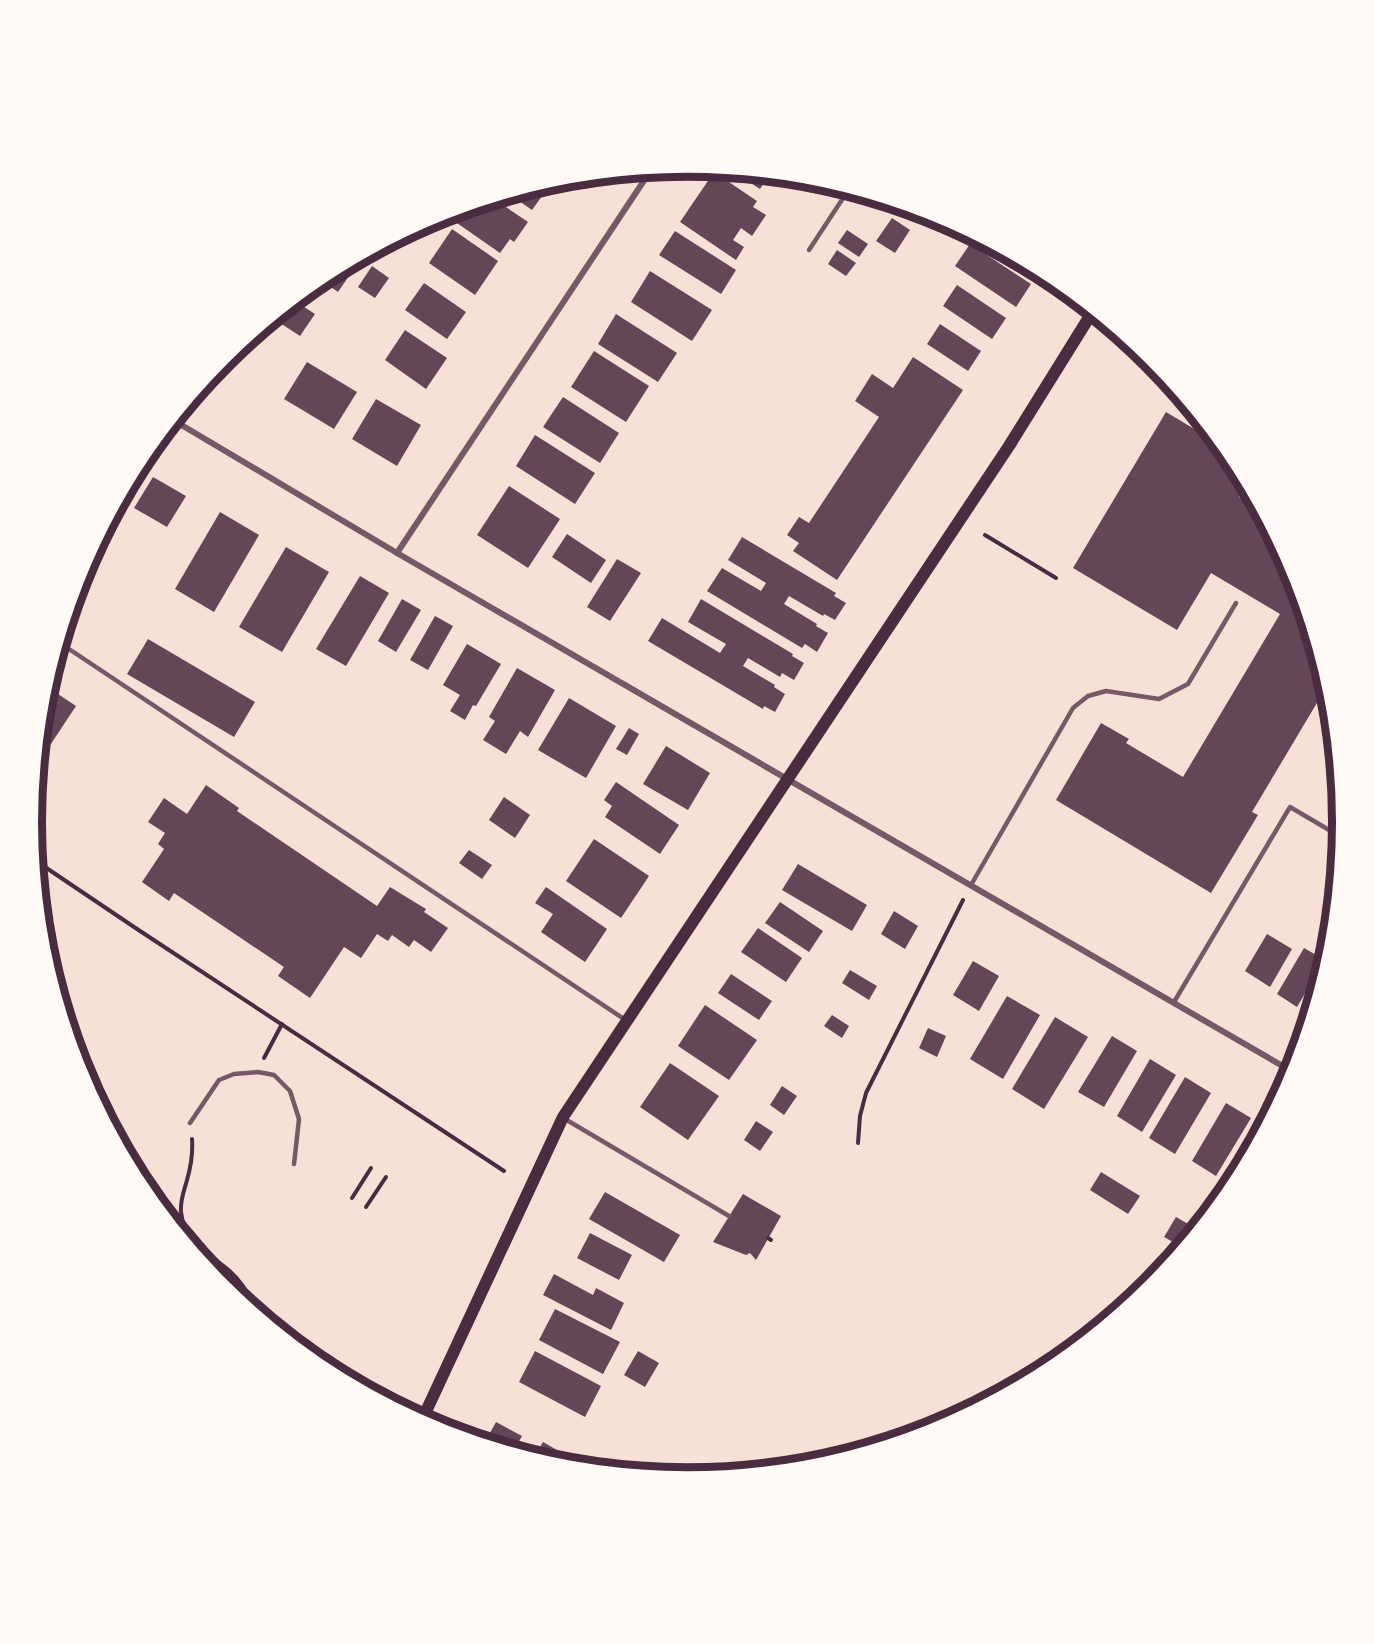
<svg xmlns="http://www.w3.org/2000/svg" width="1374" height="1644" font-family="Roboto,sans-serif">
  <rect width="100%" height="100%" fill="#f7e1d7"/>
  <g fill="#644757">
    <polygon points="732,171 769,175 760,189"/>
    <polygon points="714,172 757,201 753,207 766,215 752,236 741,228 733,240 744,247 736,260 680,222"/>
    <polygon points="553,181 532,210 509,194 515,192"/>
    <polygon points="494,199 528,222 514,242 510,239 500,253 444,214"/>
    <polygon points="892,218 910,230 895,253 876,241"/>
    <polygon points="452,229 498,261 475,295 429,263"/>
    <polygon points="847,230 868,244 859,257 838,243"/>
    <polygon points="675,231 736,270 721,294 659,255"/>
    <polygon points="970,244 1031,284 1016,307 955,266"/>
    <polygon points="837,250 856,263 846,276 828,264"/>
    <polygon points="372,266 389,278 375,298 358,287"/>
    <polygon points="338,269 349,276 338,292 321,280 324,276"/>
    <polygon points="650,271 712,310 692,341 631,302"/>
    <polygon points="424,283 466,312 447,339 405,310"/>
    <polygon points="957,285 1006,318 992,339 943,306"/>
    <polygon points="295,301 315,314 300,336 280,323"/>
    <polygon points="616,314 677,353 658,382 598,344"/>
    <polygon points="940,324 981,351 968,371 927,344"/>
    <polygon points="405,330 447,358 426,389 385,360"/>
    <polygon points="594,351 649,386 626,422 571,387"/>
    <polygon points="913,357 963,390 837,580 793,551 799,543 787,535 799,517 809,523 879,417 855,401 872,374 893,388"/>
    <polygon points="307,362 357,392 334,429 284,399"/>
    <polygon points="563,397 619,433 600,463 543,427"/>
    <polygon points="376,399 421,425 397,466 352,439"/>
    <polygon points="1166,412 1221,445 1232,458 1246,484 1239,497 1259,509 1293,571 1327,686 1252,812 1258,815 1211,893 1056,800 1101,723 1129,739 1126,743 1183,777 1280,614 1211,573 1177,630 1073,568"/>
    <polygon points="535,435 595,473 575,504 516,466"/>
    <polygon points="153,477 186,496 167,527 134,508"/>
    <polygon points="509,486 560,519 528,568 477,535"/>
    <polygon points="220,512 259,535 214,612 175,589"/>
    <polygon points="567,534 606,560 591,583 552,557"/>
    <polygon points="742,537 836,593 834,596 846,603 835,620 824,614 823,616 789,596 784,604 817,624 816,626 828,633 817,652 805,644 802,648 707,591 722,568 761,591 766,583 728,560"/>
    <polygon points="286,547 329,572 282,652 239,627"/>
    <polygon points="617,559 641,573 610,621 587,607"/>
    <polygon points="360,576 389,593 346,666 316,649"/>
    <polygon points="402,599 421,610 396,652 378,641"/>
    <polygon points="701,599 793,654 792,656 804,663 794,680 782,673 780,677 748,658 743,666 775,685 774,687 785,694 775,712 764,706 763,709 648,641 662,618 720,653 726,644 688,622"/>
    <polygon points="435,616 453,626 428,670 410,660"/>
    <polygon points="148,639 255,702 234,737 127,674"/>
    <polygon points="467,644 501,664 476,706 473,705 465,720 450,711 460,695 443,685"/>
    <polygon points="517,668 555,690 528,737 520,731 506,754 483,740 495,721 489,717"/>
    <polygon points="46,686 76,706 37,765 44,694"/>
    <polygon points="569,698 616,726 586,778 538,750"/>
    <polygon points="629,728 639,734 627,755 616,749"/>
    <polygon points="666,746 710,773 688,810 643,784"/>
    <polygon points="616,782 679,825 660,854 605,817 612,806 604,800"/>
    <polygon points="206,785 239,808 237,811 377,906 390,887 426,909 424,912 448,928 431,952 414,940 409,947 392,935 388,941 377,934 361,958 344,947 310,998 278,976 284,967 174,893 169,901 142,882 164,849 158,844 165,833 148,822 164,798 187,814"/>
    <polygon points="504,797 530,815 515,838 489,820"/>
    <polygon points="594,839 649,876 621,918 566,881"/>
    <polygon points="469,850 492,865 482,879 459,863"/>
    <polygon points="798,864 867,905 852,931 782,890"/>
    <polygon points="546,887 607,929 585,962 541,932 553,914 535,903"/>
    <polygon points="780,902 823,931 809,952 765,923"/>
    <polygon points="894,911 918,926 905,949 881,934"/>
    <polygon points="758,928 802,958 786,982 741,952"/>
    <polygon points="1267,934 1292,949 1270,987 1245,971"/>
    <polygon points="1304,948 1325,960 1297,1007 1277,994"/>
    <polygon points="973,961 999,976 979,1011 953,995"/>
    <polygon points="850,970 877,986 869,1000 842,983"/>
    <polygon points="731,974 772,1001 759,1020 718,993"/>
    <polygon points="1007,996 1040,1015 1003,1079 970,1059"/>
    <polygon points="705,1005 757,1040 729,1080 678,1046"/>
    <polygon points="832,1015 849,1026 842,1038 824,1026"/>
    <polygon points="1055,1017 1088,1037 1044,1109 1012,1089"/>
    <polygon points="928,1028 946,1036 937,1057 919,1048"/>
    <polygon points="1112,1036 1137,1051 1104,1107 1078,1092"/>
    <polygon points="1150,1059 1176,1075 1142,1132 1117,1116"/>
    <polygon points="670,1063 719,1096 688,1140 640,1107"/>
    <polygon points="1185,1077 1211,1093 1175,1154 1149,1138"/>
    <polygon points="782,1086 797,1096 784,1115 770,1105"/>
    <polygon points="1226,1103 1251,1118 1216,1176 1192,1161"/>
    <polygon points="756,1121 773,1132 760,1151 744,1140"/>
    <polygon points="1260,1125 1263,1127 1230,1189 1224,1185"/>
    <polygon points="1101,1172 1140,1196 1128,1214 1090,1190"/>
    <polygon points="605,1192 680,1235 664,1262 589,1219"/>
    <polygon points="743,1194 781,1216 756,1260 750,1253 746,1255 713,1242"/>
    <polygon points="1176,1217 1197,1229 1182,1247 1164,1237"/>
    <polygon points="590,1233 632,1255 619,1280 577,1258"/>
    <polygon points="554,1274 593,1295 596,1288 624,1303 611,1330 543,1295"/>
    <polygon points="555,1309 620,1342 603,1374 539,1340"/>
    <polygon points="535,1351 601,1386 585,1417 519,1382"/>
    <polygon points="638,1351 659,1363 645,1387 624,1375"/>
    <polygon points="496,1422 522,1436 514,1451 485,1442"/>
    <polygon points="543,1442 571,1458 566,1466 534,1457"/>
  </g>
  <g fill="none" stroke-linecap="round" stroke-linejoin="round">
    <g stroke="#4a2c40" stroke-width="4">
      <polyline points="985,535 1056,578"/>
      <polyline points="37,879 45,867 134,927 504,1171"/>
      <polyline points="264,1058 282,1024"/>
      <path d="M192 1139C193 1153 191 1166 187 1180 184 1191 180 1200 181 1212 185 1244 204 1250 226 1268 240 1279 251 1297 258 1314"/>
      <polyline points="858,1143 860,1116 866,1093 963,900"/>
      <polyline points="352,1198 371,1168"/>
      <polyline points="366,1207 386,1177"/>
      <polyline points="768,1238 771,1240"/>
    </g>
    <g stroke="#755966" stroke-width="4.5">
      <polyline points="809,250 849,189"/>
      <polyline points="60,643 627,1021"/>
      <polyline points="971,885 1073,708 1088,696 1106,691 1159,699 1188,684 1236,603"/>
      <polyline points="1174,1002 1290,807 1341,837"/>
      <polyline points="565,1119 729,1216"/>
      <polyline points="190,1123 219,1080 234,1074 258,1072 274,1075 290,1091 299,1119 294,1164"/>
    </g>
    <g stroke="#755966" stroke-width="6">
      <polyline points="173,420 397,553 1293,1072"/>
      <polyline points="397,553 651,170"/>
    </g>
    <polyline stroke="#4a2c40" stroke-width="12" points="422,1420 563,1117 1009,446 1093,311"/>
  </g>
  <path d="M0 0H1374V1644H0ZM42 822a645 645 0 1 1 1290 0a645 645 0 1 1-1290 0Z" fill="#fffaf5" fill-rule="evenodd"/>
  <path fill="none" stroke="#4a2c40" stroke-width="8" d="M42 822a645 645 0 1 1 1290 0a645 645 0 1 1-1290 0Z"/>
</svg>
